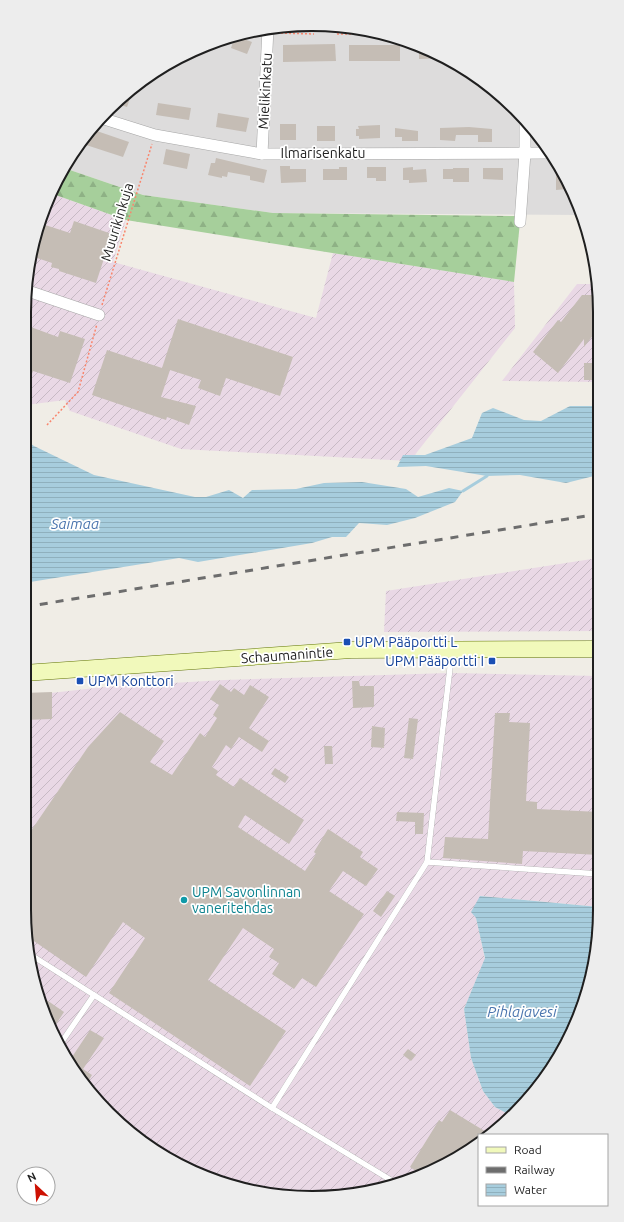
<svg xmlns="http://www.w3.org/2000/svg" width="624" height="1222" font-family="Ubuntu,sans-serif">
  <defs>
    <pattern id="industrial-furrows" width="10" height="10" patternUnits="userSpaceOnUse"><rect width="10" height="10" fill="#e9d8e5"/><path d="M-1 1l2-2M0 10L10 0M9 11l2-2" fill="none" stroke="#c7b9c4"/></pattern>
    <pattern id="forest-firs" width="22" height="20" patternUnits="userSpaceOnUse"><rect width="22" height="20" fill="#a6cf9b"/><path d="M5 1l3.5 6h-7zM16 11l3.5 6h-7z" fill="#8eb185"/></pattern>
    <pattern id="water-rules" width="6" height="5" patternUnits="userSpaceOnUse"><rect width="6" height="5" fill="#a7cddd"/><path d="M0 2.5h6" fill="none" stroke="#8fb0bd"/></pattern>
  </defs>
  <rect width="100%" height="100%" fill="#f0ede6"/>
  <polygon fill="#dddcdc" points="331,25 386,34 439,54 488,84 541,137 578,202 582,215 273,213 143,195 64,168 83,137 122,96 168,63 219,39 274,26"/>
  <g fill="url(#industrial-furrows)">
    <polygon points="50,193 126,220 113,262 316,318 333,253 514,282 515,328 410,461 181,449 70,411 65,400 26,405 25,293 34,238"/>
    <polygon points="577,284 598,284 598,382 502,381"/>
    <polygon points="598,558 599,631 384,632 386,591"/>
    <polygon points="450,673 599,676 599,907 480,896 476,918 485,959 464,1009 471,1058 483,1091 495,1107 512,1116 486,1135 479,1135 479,1140 440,1168 350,1196 256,1192 168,1159 122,1127 84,1086 39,1003 24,910 24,696 104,687 224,680"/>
  </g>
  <polygon fill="url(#forest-firs)" points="64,168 143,195 273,213 516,216 520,222 514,282 126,220 50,193"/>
  <g fill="url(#water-rules)">
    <polygon points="570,406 598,406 598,475 566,483 520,475 487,476 426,466 397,467 403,455 425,455 472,438 482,413 493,408 524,420 541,421"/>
    <polygon points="24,439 34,446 94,475 195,497 206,497 229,490 243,498 252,490 296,489 324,483 362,482 406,489 418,497 449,488 463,491 455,502 415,518 387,525 359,523 346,537 332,537 312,543 198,562 179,558 24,583"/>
    <polygon points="480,896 599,907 599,929 590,984 570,1037 512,1116 495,1107 483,1091 471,1058 464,1009 485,958 476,918 471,912"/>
  </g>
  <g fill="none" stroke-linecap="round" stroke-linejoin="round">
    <polyline stroke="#a7cddd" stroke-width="3" points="463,491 487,476"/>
  </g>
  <g fill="#c5bdb5">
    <polygon points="235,36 252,42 247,54 231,48"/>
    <polygon points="335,44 336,61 283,62 283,45"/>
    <rect x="349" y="45" width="51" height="16"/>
    <polygon points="419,46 439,54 446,58 419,59"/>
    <polygon points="134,87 127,107 115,103 122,96"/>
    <polygon points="158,103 191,108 189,120 156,115"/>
    <polygon points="218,113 249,118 246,132 216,127"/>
    <rect x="280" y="124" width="16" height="16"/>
    <polygon points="380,125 380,138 359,139 359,136 356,136 356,129 359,129 358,126"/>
    <rect x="317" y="126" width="18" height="15"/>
    <polygon points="469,127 492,129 492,142 478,142 478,135 456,135 455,141 440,140 440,128"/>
    <polygon points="395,128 418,131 418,141 402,141 402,137 395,137"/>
    <polygon points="91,129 129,142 123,157 80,143"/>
    <polygon points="166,149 190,154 187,169 163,164"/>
    <polygon points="216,158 267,170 264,183 250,180 250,176 228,172 227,177 222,176 222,178 208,175 211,163 215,163"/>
    <polygon points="556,163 567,182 567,189 556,190"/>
    <polygon points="280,166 290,166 290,169 306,169 306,182 281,183"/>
    <polygon points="339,167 347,167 347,180 323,180 323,169 339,169"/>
    <polygon points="367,167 386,167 386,181 376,181 376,178 367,178"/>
    <polygon points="413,167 413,170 426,169 427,182 409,183 409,180 403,180 403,168"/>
    <polygon points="453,168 469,168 469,182 453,182 453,179 443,179 443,169 453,169"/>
    <polygon points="483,168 503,168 503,180 483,179"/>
    <polygon points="74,221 112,234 96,283 59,271 59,269 51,267 52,263 31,256 34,238 39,223 70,233"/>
    <polygon points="582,295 598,295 598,329 584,347 584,339 558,373 533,352 558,320 561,322"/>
    <polygon points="178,319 293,357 280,396 226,378 220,396 198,388 201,380 170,370 161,397 196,406 189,425 167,417 166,420 92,395 107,350 162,368"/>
    <polygon points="28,326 58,337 60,331 85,339 70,383 33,371 25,392 25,336"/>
    <rect x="584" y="363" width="14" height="17"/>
    <polygon points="352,681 359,681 360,686 374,686 374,707 353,708"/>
    <polygon points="220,684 231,692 234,688 244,695 250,685 269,697 249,728 269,741 262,752 239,737 231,749 226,745 212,767 218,771 216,775 234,787 240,778 304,820 289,844 245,815 238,827 305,871 316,854 314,852 328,829 363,852 360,857 378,869 366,886 343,871 329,891 364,914 316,987 302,978 294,989 272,974 279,963 269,957 274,949 243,928 208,980 286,1031 250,1086 109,993 145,938 123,922 86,977 28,937 24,910 24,841 88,747 120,712 164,741 150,762 172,775 200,733 205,737 217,718 213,715 219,705 210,699"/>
    <polygon points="52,692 52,719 24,720 24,693"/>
    <polygon points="495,713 510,713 509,722 530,723 526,801 537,802 537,809 599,812 599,855 523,851 522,864 443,858 445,837 488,839"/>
    <polygon points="409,718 418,719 413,759 404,758"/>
    <polygon points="372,726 385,728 384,748 371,747"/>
    <polygon points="324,746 332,746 333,764 325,764"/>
    <polygon points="275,768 289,777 285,783 271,774"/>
    <polygon points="397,812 424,813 423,834 415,834 415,822 396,821"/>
    <polygon points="387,891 395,896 381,917 373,911"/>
    <polygon points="38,994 64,1012 53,1029 39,1003"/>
    <polygon points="90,1030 104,1038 83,1069 92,1075 85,1087 70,1060"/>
    <polygon points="408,1049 416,1055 411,1061 403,1055"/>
    <polygon points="450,1110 488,1133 479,1135 479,1140 440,1168 420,1174 410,1167 439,1120 442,1122"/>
  </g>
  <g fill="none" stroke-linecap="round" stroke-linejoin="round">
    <defs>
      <g id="lane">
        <polyline points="452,651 427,862 599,874"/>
        <polyline points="31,955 272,1108"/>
        <polyline points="61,1043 94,995"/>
        <polyline points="394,1182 272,1108 427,862"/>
      </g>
      <g id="street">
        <polyline points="320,25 333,25"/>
        <polyline points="101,118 155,135 262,154 550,153"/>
        <polyline points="262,154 268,28"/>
        <polyline points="520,222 525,153 525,122"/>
        <polyline points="25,290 99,315"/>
      </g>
      <polyline id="secondary" points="24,673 351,650 599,649"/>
    </defs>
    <use href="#lane" stroke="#a6a6a6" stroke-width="6"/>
    <use href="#street" stroke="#a6a6a6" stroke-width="12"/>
    <use href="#secondary" stroke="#637706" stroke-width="17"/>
    <g stroke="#f9866e" stroke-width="1.5" stroke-dasharray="2 2" stroke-linecap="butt">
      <polyline points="277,33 314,34"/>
      <polyline points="337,34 387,34"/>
      <polyline points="102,305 152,144"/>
      <polyline points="47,425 78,392 97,324"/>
    </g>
    <use href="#lane" stroke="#fff" stroke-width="5.5"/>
    <use href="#street" stroke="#fff" stroke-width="11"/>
    <use href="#secondary" stroke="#f1f9bb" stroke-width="16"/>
    <polyline stroke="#6d6d6d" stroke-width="3" stroke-dasharray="8 8" stroke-linecap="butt" points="24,607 598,514"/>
  </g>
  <g fill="#1a4fb4" stroke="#fff" stroke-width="1.5">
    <rect x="343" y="638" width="8" height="8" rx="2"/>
    <rect x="488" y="657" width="8" height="8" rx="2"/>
    <rect x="76" y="677" width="8" height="8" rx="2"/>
  </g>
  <circle fill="#0f9aa8" stroke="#fff" stroke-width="1.5" cx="184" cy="900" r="4"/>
  <g text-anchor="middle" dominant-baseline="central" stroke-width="3.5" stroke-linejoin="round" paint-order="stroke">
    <g font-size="14" fill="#1f1f1f" stroke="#fff">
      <text transform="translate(265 91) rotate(-87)">Mielikinkatu</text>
      <text x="323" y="153">Ilmarisenkatu</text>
      <text transform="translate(117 222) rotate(-73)">Muurikinkuja</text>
      <text transform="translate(287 655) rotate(-4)">Schaumanintie</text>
    </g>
    <g font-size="14" fill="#164399" stroke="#fff" text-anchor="start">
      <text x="355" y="642">UPM Pääportti L</text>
      <text x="484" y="661" text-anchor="end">UPM Pääportti I</text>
      <text x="88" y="681">UPM Konttori</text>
    </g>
    <g font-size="14" fill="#0d838f" stroke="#fff" text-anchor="start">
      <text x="192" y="892">UPM Savonlinnan<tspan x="192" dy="16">vaneritehdas</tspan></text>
    </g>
    <g font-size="15" font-style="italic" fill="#4c76af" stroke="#fff">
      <text x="75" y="523">Saimaa</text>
      <text x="522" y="1011">Pihlajavesi</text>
    </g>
  </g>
  <path d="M0 0H624V1222H0ZM312 31H312A281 281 0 0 1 593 312V910A281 281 0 0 1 312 1191H312A281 281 0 0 1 31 910V312A281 281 0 0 1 312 31Z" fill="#ededed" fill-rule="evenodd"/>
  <path fill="none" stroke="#1f1f1f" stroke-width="2" d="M312 31H312A281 281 0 0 1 593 312V910A281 281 0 0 1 312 1191H312A281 281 0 0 1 31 910V312A281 281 0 0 1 312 31Z"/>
  <rect x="478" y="1134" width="130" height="72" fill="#ffffff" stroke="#a5a5a5"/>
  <rect x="486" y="1147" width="20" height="6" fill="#f1f9bb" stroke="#a5a5a5"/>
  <text x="514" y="1154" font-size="12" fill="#1f1f1f">Road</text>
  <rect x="486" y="1167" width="20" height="6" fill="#6d6d6d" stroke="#a5a5a5"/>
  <text x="514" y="1174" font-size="12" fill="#1f1f1f">Railway</text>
  <rect x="486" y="1184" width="20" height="12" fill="url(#water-rules)" stroke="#a5a5a5"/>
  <text x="514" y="1194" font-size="12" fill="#1f1f1f">Water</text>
  <g transform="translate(36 1186) rotate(334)"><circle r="19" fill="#ffffff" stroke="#a5a5a5"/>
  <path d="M0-3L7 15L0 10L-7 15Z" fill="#cd1002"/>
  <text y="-6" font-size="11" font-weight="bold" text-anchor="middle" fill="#1f1f1f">N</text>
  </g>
</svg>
